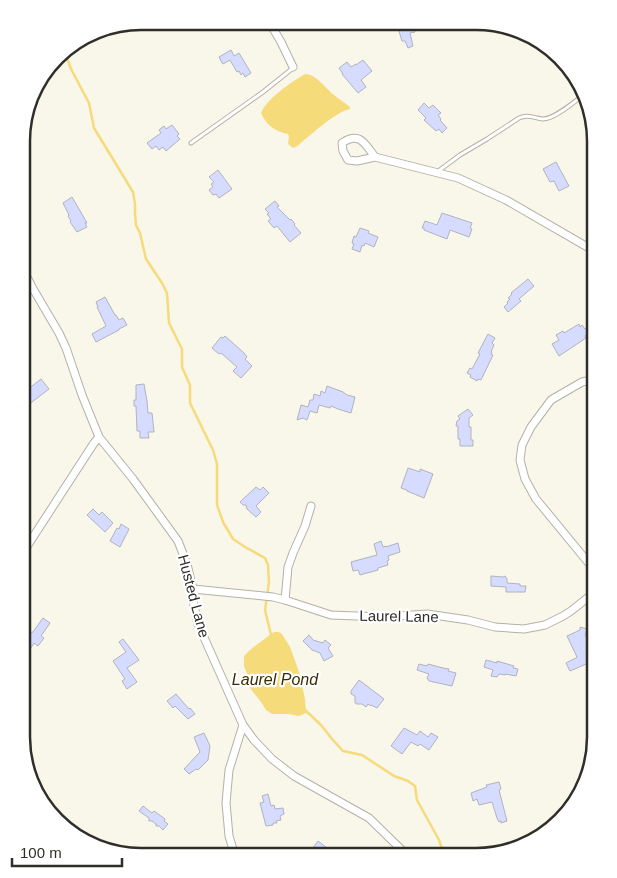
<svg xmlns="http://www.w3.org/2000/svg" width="617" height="878" font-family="Arial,sans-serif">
  <rect width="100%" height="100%" fill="#f9f6ea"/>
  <g fill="#f6db7b">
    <path d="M305 74C316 74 325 88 334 95 339 99 345 103 350 107V109C336 112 314 132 303 141 300 144 298 146 293 148L288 144 289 136 288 134C276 132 266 125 261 113 267 98 292 82 305 74Z"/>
    <polygon points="274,632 279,632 282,634 290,647 299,672 305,699 306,713 299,716 289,714 272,714 266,710 261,702 250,688 250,681 244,666 244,656 251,649"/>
  </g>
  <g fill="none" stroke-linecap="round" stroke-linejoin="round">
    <g stroke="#f6db7b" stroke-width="2.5">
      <polyline points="64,50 71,69 89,103 94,128 133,192 135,204 135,214 136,225 140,233 146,259 162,283 167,293 169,323 182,349 182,367 190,385 190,403 213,450 217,464 217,505 223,522 233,539 245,547 265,558 268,565 269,582 265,610 271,635"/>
      <polyline points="304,709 321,725 332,739 343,751 362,755 394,776 408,781 415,786 417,800 439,840 445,857"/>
    </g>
  </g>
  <g fill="#d5dcff" stroke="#b1b3be">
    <polygon points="413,23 415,32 410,33 413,46 408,48 405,41 402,41 397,25"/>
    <polygon points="231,50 234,56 239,53 251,73 245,77 243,73 241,75 239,71 237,72 230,60 223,64 222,63 219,57"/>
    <polygon points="363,60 372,71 361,80 366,87 358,93 342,74 343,74 339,68 347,62 351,67 356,64 356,65"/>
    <polygon points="424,103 429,108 433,105 441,113 438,115 441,119 440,120 447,128 442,133 439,129 436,131 424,120 426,118 418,110"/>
    <polygon points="172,125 179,134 177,136 180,139 166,151 163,147 159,150 156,146 152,149 147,143 161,133 159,130 164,126 166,129"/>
    <polygon points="556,162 569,186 559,191 554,181 550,182 543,169"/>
    <polygon points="218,170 232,189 219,198 216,194 213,195 209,190 213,187 211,184 214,182 209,177"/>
    <polygon points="72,197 87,223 85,223 87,227 77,232 70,222 71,221 68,216 69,215 63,203"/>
    <polygon points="275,201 279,206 277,207 290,220 291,219 295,224 294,225 301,233 290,242 277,226 274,228 268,221 271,219 267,214 269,213 265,209"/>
    <polygon points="442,213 472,223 470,228 472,229 469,237 450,230 447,239 424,230 424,228 422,228 425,221 437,225"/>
    <polygon points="360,228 369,231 368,233 378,237 374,247 365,243 364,246 362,245 360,252 352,249 354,244 352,243 354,236 356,237"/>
    <polygon points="528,279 534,286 519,299 521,301 508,312 504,307 508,303 507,302 510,299 508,298 512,294 511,293"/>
    <polygon points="105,297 115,315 116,315 119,320 123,318 127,325 119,329 119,330 96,342 92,334 106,326 97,307 98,307 96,302"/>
    <polygon points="579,324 580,327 582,325 585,329 587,328 590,332 585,336 586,338 559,356 552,344 559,340 556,335 563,331 564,333"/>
    <polygon points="488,334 495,338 492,343 494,345 491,352 492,352 491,354 493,355 481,380 478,379 477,381 470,377 471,375 467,373 470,368 472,369 480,354 478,353"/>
    <polygon points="225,336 244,353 247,357 245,359 252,366 241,378 233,371 237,367 221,353 219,354 212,348 221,337 223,338"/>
    <polygon points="41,379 49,389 28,405 27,404 22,408 22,394"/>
    <polygon points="144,384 147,401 148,413 152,413 154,432 148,432 149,438 140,438 140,431 137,431 136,406 134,406 134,400 136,400 136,385"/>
    <polygon points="327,386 343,392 347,395 355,397 351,413 338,409 331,406 330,408 319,405 317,413 310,411 307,420 303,418 297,420 301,405 308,407 310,400 313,400 314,394 320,396 321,391 325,393"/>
    <polygon points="468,409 473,415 469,418 469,427 471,427 471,440 473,440 473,446 460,446 460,439 458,439 458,426 456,426 457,421 460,419 458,416"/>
    <polygon points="408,468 420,472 420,469 433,474 424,498 407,491 407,490 401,488"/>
    <polygon points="256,487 260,490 263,487 269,493 256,506 261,512 256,517 247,509 246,505 243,505 240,502"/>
    <polygon points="93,509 99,515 102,512 113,523 105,532 87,515"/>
    <polygon points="121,524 129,529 120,547 110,541 117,528 119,529"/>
    <polygon points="381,541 383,547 386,546 386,547 398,543 400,552 388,556 389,560 387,561 388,565 378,568 378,570 360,575 358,570 353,571 351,562 377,555 374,544"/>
    <polygon points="491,576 503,577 505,576 507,579 507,583 520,584 520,586 526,586 525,592 506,592 506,587 491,586"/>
    <polygon points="43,618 50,623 41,636 44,638 38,646 34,643 29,651 21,646 21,634 27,637 29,634 33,632"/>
    <polygon points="580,627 587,629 585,635 589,643 594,646 591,654 593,661 570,671 566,663 576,658 577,657 567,636 580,630"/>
    <polygon points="309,635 313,640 323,643 325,640 331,645 328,648 333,656 324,661 320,653 312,650 303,641"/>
    <polygon points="123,639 139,660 127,668 137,682 127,689 122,681 125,679 113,661 126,652 119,642"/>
    <polygon points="486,660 497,663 497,661 514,666 513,668 518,669 516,676 505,674 505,675 499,674 497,677 491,676 493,670 484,667"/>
    <polygon points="419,664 427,666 428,664 443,668 449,669 448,671 456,673 452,686 429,681 427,678 429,674 417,670"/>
    <polygon points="359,680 384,699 377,708 371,705 371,706 368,704 366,707 362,704 357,704 355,703 355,696 351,694 351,691"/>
    <polygon points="176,694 189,709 190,708 195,714 188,719 175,706 173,708 167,701"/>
    <polygon points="404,728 417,735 420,731 428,737 431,733 438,737 429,750 420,744 418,746 411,742 402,754 391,746"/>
    <polygon points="204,733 210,746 208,760 198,770 196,769 189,774 184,769 200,752 194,737"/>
    <polygon points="499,782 501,789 499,790 507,821 501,823 501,821 499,822 497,818 492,802 479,805 477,799 473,801 471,793 487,787 486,785"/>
    <polygon points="268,794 271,806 274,805 275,809 283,808 284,814 280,816 281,820 276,821 277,823 273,823 273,825 266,826 260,803 264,802 262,796"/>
    <polygon points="143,806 152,813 154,811 165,819 164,821 168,824 163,830 159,826 156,826 156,824 152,821 149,821 149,818 139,811"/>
    <polygon points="318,841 331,851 330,852 336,856 307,856"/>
  </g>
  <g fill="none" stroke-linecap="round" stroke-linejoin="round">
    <defs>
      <g id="lane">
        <polyline points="191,143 263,92 293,68"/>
        <path d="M437 172 460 155 487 139 519 118C528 114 534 118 543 119 555 119 575 101 585 94"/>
      </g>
      <g id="street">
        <polyline points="271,25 281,42 293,67"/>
        <path d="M375 157C365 144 360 131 342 143L343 151 348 160 357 161 375 157 458 178 506 200 596 252"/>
        <polyline points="22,259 26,275 32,287 59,333 66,348 82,395 99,437 133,479 178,541 187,564 193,589 193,601 198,624 243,725 254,740 272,759 294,776 369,818 409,857"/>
        <polyline points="22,554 94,443 99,437"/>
        <polyline points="596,572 536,499 525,479 520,460 522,445 531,427 551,400 582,382 596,379"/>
        <polyline points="193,589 273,597 285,600 331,615 383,617 427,614 468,620 495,627 524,629 545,625 563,616 571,611 596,591"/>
        <polyline points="285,600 288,567 293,553 305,526 311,506"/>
        <polyline points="235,856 229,836 226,803 229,770 243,725"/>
      </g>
    </defs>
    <use href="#lane" stroke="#b4b1a6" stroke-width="5"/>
    <use href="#street" stroke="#b4b1a6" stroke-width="9"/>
    <use href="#lane" stroke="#fff" stroke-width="3"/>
    <use href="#street" stroke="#fff" stroke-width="7"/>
  </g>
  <g text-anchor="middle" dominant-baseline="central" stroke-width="4.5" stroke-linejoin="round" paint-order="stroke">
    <g font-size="15" fill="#2f2e29" stroke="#fff">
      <text transform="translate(194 596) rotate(75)">Husted Lane</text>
      <text transform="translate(399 616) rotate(1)">Laurel Lane</text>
    </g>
    <g font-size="16" font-style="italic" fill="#3a2f03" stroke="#fff">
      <text x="275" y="679">Laurel Pond</text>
    </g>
  </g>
  <path d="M0 0H617V878H0ZM141 30H476A111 111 0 0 1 587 141V737A111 111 0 0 1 476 848H141A111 111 0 0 1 30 737V141A111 111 0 0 1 141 30Z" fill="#fff" fill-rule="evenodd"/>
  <path fill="none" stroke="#2f2e29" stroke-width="2.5" d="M141 30H476A111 111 0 0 1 587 141V737A111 111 0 0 1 476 848H141A111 111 0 0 1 30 737V141A111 111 0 0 1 141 30Z"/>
  <path d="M12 858v8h110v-8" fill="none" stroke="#2f2e29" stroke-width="2.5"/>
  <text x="20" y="858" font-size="15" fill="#2f2e29" stroke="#ffffff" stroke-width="4" paint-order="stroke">100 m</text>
</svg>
